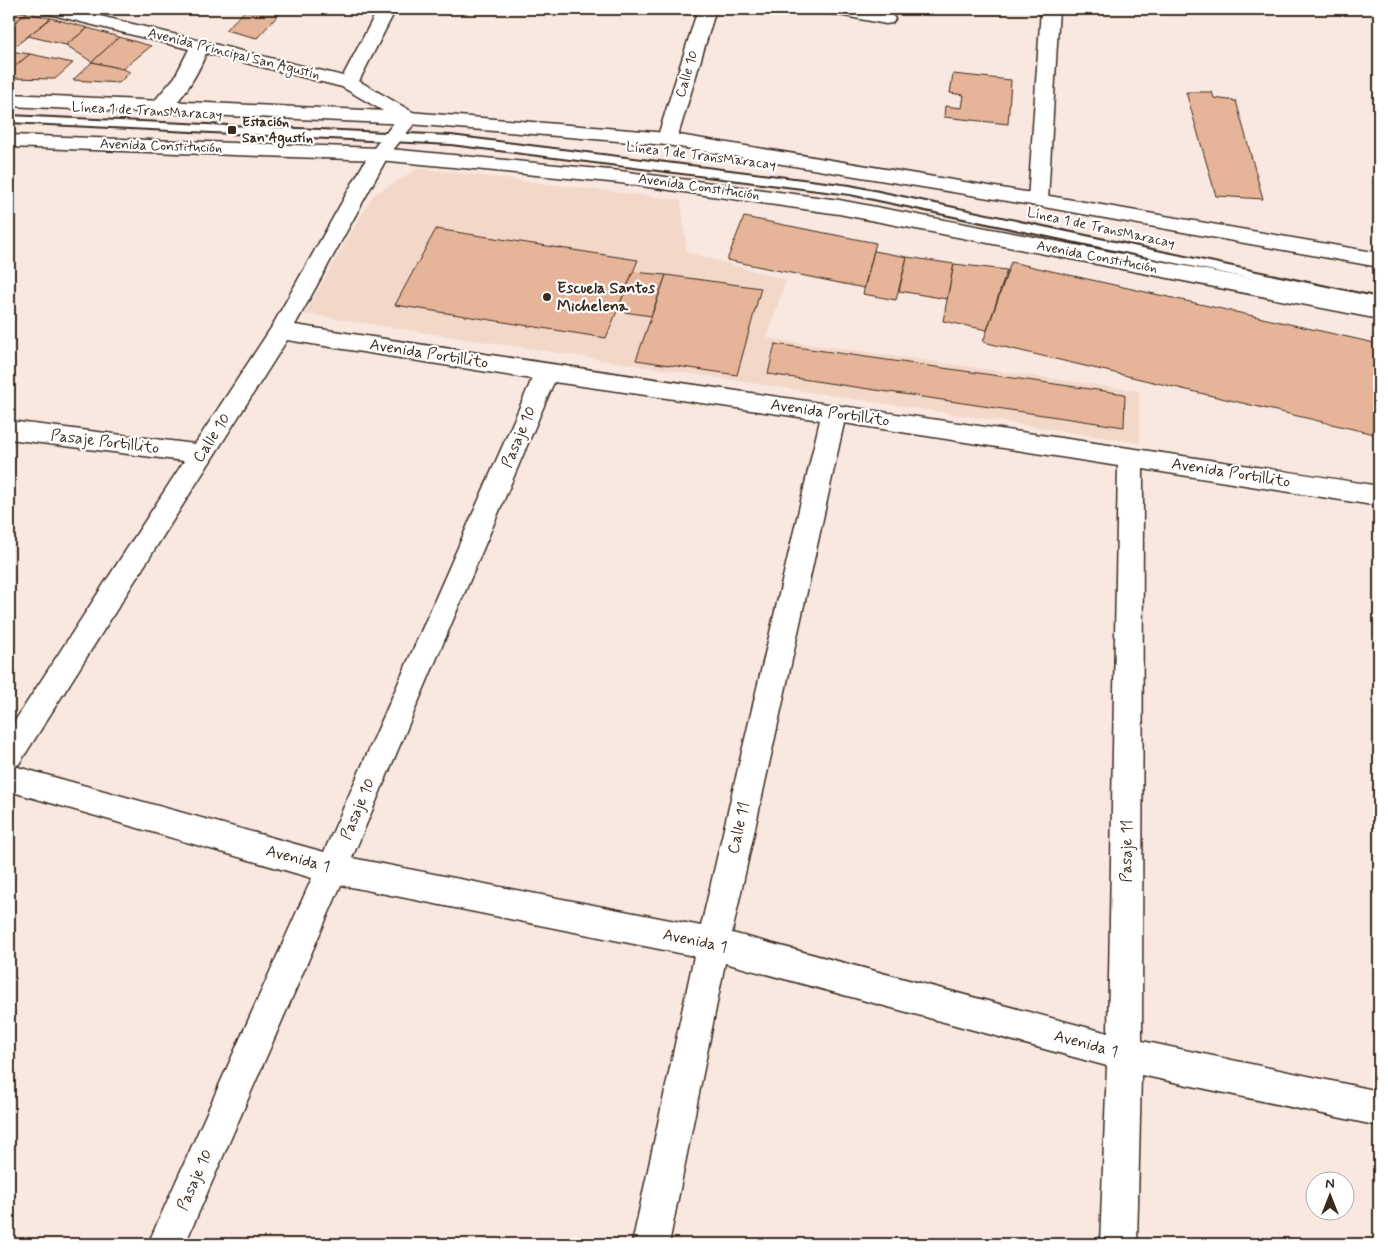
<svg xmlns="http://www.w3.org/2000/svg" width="1388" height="1253" font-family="Mynerve,sans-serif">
  <rect width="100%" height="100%" fill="#f8e8e0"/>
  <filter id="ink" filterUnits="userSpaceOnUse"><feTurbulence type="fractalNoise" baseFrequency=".02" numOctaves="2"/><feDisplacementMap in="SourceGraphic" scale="10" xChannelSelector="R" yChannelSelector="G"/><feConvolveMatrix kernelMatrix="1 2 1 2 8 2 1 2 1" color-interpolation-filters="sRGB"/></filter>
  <g filter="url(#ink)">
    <polygon fill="#f3d8ca" points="419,168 681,200 687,252 786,280 767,338 1139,391 1140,443 304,314 373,195"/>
    <g fill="#e6b498" stroke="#3b2a1e">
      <polygon points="9,9 27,13 9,27"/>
      <polygon points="247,9 284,9 257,38 225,30"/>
      <polygon points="27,13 51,18 9,51 9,27"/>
      <polygon points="51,18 88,28 66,45 28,36"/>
      <polygon points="88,28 119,37 92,62 66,45"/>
      <polygon points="119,37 151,46 123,69 92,62"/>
      <polygon points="9,51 10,51 30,54 9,71"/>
      <polygon points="30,54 73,63 55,79 9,78 9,71"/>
      <polygon points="92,62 123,69 130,72 119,83 73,80"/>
      <polygon points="953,74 1011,80 1008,124 944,117 945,106 962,108 964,95 950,93"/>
      <polygon points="1186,92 1212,92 1214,98 1236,101 1263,199 1216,196"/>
      <polygon points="744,217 876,243 864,288 727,260"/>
      <polygon points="436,229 638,260 606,338 395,305"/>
      <polygon points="874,251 907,257 896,300 863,294"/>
      <polygon points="907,257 954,264 947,299 899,291"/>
      <polygon points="1011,262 1379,344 1374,434 983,342"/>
      <polygon points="954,264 1007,270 987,330 943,321"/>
      <polygon points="633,272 666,275 651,316 617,311"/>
      <polygon points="666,275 761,288 737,375 636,360"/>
      <polygon points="775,344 1125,394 1124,427 768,374"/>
    </g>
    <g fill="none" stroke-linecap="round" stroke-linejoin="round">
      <defs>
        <polygon id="lane" points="9,116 451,136 850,186 1379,298 1379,306 850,194 451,144 9,122"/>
        <g id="street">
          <path d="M42 9H72L343 76 378 9H396L359 81 416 114 419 118 388 156 295 325C656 382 1019 429 1379 486V506L1143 469 1142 1041 1379 1091V1126L1141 1075 1137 1244H1100L1107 1066 725 963 669 1244H632L694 956 341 885 185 1244H148L312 878 9 791V730L184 461 9 439V421L195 444 271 328 369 154 397 119 342 87 206 53C200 69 181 105 165 111 161 112 157 111 153 110L150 106 175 77 189 49 45 13ZM287 340 532 379 324 852 14 766 19 764ZM554 382 820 420 701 926 352 858ZM844 423 1118 466 1108 1033 732 933Z"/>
          <polygon points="698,9 716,9 677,139 674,143 667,145 660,143 657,139"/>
          <polygon points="826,9 861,9 892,15 895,19 892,23 886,24 829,13"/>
          <polygon points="1041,9 1059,9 1048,200 1045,205 1038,206 1031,205 1028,200"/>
        </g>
        <g id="secondary">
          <polygon points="9,94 409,112 667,133 1038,194 1379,253 1379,267 1038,206 667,145 409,124 9,106"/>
          <polygon points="9,135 379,148 620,171 839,200 1379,303 1379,319 839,214 620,183 379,160 9,147"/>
        </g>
      </defs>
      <use href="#lane" stroke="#3b2a1e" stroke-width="4"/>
      <use href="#street" stroke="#3b2a1e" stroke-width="3"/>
      <use href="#secondary" stroke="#3b2a1e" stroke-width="3"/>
      <use href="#lane" fill="#fff" fill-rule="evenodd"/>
      <use href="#street" fill="#fff" fill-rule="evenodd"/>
      <use href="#secondary" fill="#fff" fill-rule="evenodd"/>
    </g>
  </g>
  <g fill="#3b2a1e" stroke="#fff" stroke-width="2">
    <rect x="227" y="125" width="10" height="10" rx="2.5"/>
    <circle cx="547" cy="297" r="5"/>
  </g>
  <g text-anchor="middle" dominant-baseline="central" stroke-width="4.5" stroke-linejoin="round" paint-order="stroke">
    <g font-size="14" fill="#3b2a1e" stroke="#fff">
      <text transform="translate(234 54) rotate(14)">Avenida Principal San Agustín</text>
      <text transform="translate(687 74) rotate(-73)">Calle 10</text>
      <text transform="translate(147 111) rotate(3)">Línea 1 de TransMaracay</text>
      <text transform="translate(161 146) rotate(2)">Avenida Constitución</text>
      <text transform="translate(701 156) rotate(7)">Línea 1 de TransMaracay</text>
      <text transform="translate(699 187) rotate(8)">Avenida Constitución</text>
      <text transform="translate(1101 228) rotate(12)">Línea 1 de TransMaracay</text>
      <text transform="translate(1097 257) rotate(11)">Avenida Constitución</text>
    </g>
    <g font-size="14" font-weight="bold" fill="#3b2a1e" stroke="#fff" text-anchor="start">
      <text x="242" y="122">Estación<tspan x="242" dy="16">San Agustín</tspan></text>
    </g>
    <g font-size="16" font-weight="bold" fill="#3b2a1e" stroke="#fff" text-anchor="start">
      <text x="557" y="288">Escuela Santos<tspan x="557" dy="18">Michelena</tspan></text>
    </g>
    <g font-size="16" fill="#3b2a1e" stroke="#fff">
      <text transform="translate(429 354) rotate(9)">Avenida Portillito</text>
      <text transform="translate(830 413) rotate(8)">Avenida Portillito</text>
      <text transform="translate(519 437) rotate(-67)">Pasaje 10</text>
      <text transform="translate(212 438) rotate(-57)">Calle 10</text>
      <text transform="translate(105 442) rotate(7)">Pasaje Portillito</text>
      <text transform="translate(1231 473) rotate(9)">Avenida Portillito</text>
      <text transform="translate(358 809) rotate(-67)">Pasaje 10</text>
      <text transform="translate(739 828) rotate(-77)">Calle 11</text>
      <text transform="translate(1127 851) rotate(-89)">Pasaje 11</text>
      <text transform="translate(298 859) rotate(15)">Avenida 1</text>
      <text transform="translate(695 941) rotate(12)">Avenida 1</text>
      <text transform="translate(1086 1044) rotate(15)">Avenida 1</text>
      <text transform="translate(195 1180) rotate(-66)">Pasaje 10</text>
    </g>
  </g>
  <rect width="1388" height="1253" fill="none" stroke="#fff" stroke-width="30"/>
  <rect x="15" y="15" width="1358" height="1223" fill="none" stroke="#3b2a1e" stroke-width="2" filter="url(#ink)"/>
  <g transform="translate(1330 1196)"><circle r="24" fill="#ffffff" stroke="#b1aaa5"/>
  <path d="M0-4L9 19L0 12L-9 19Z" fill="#3b2a1e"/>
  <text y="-8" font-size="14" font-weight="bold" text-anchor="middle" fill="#3b2a1e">N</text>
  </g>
</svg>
